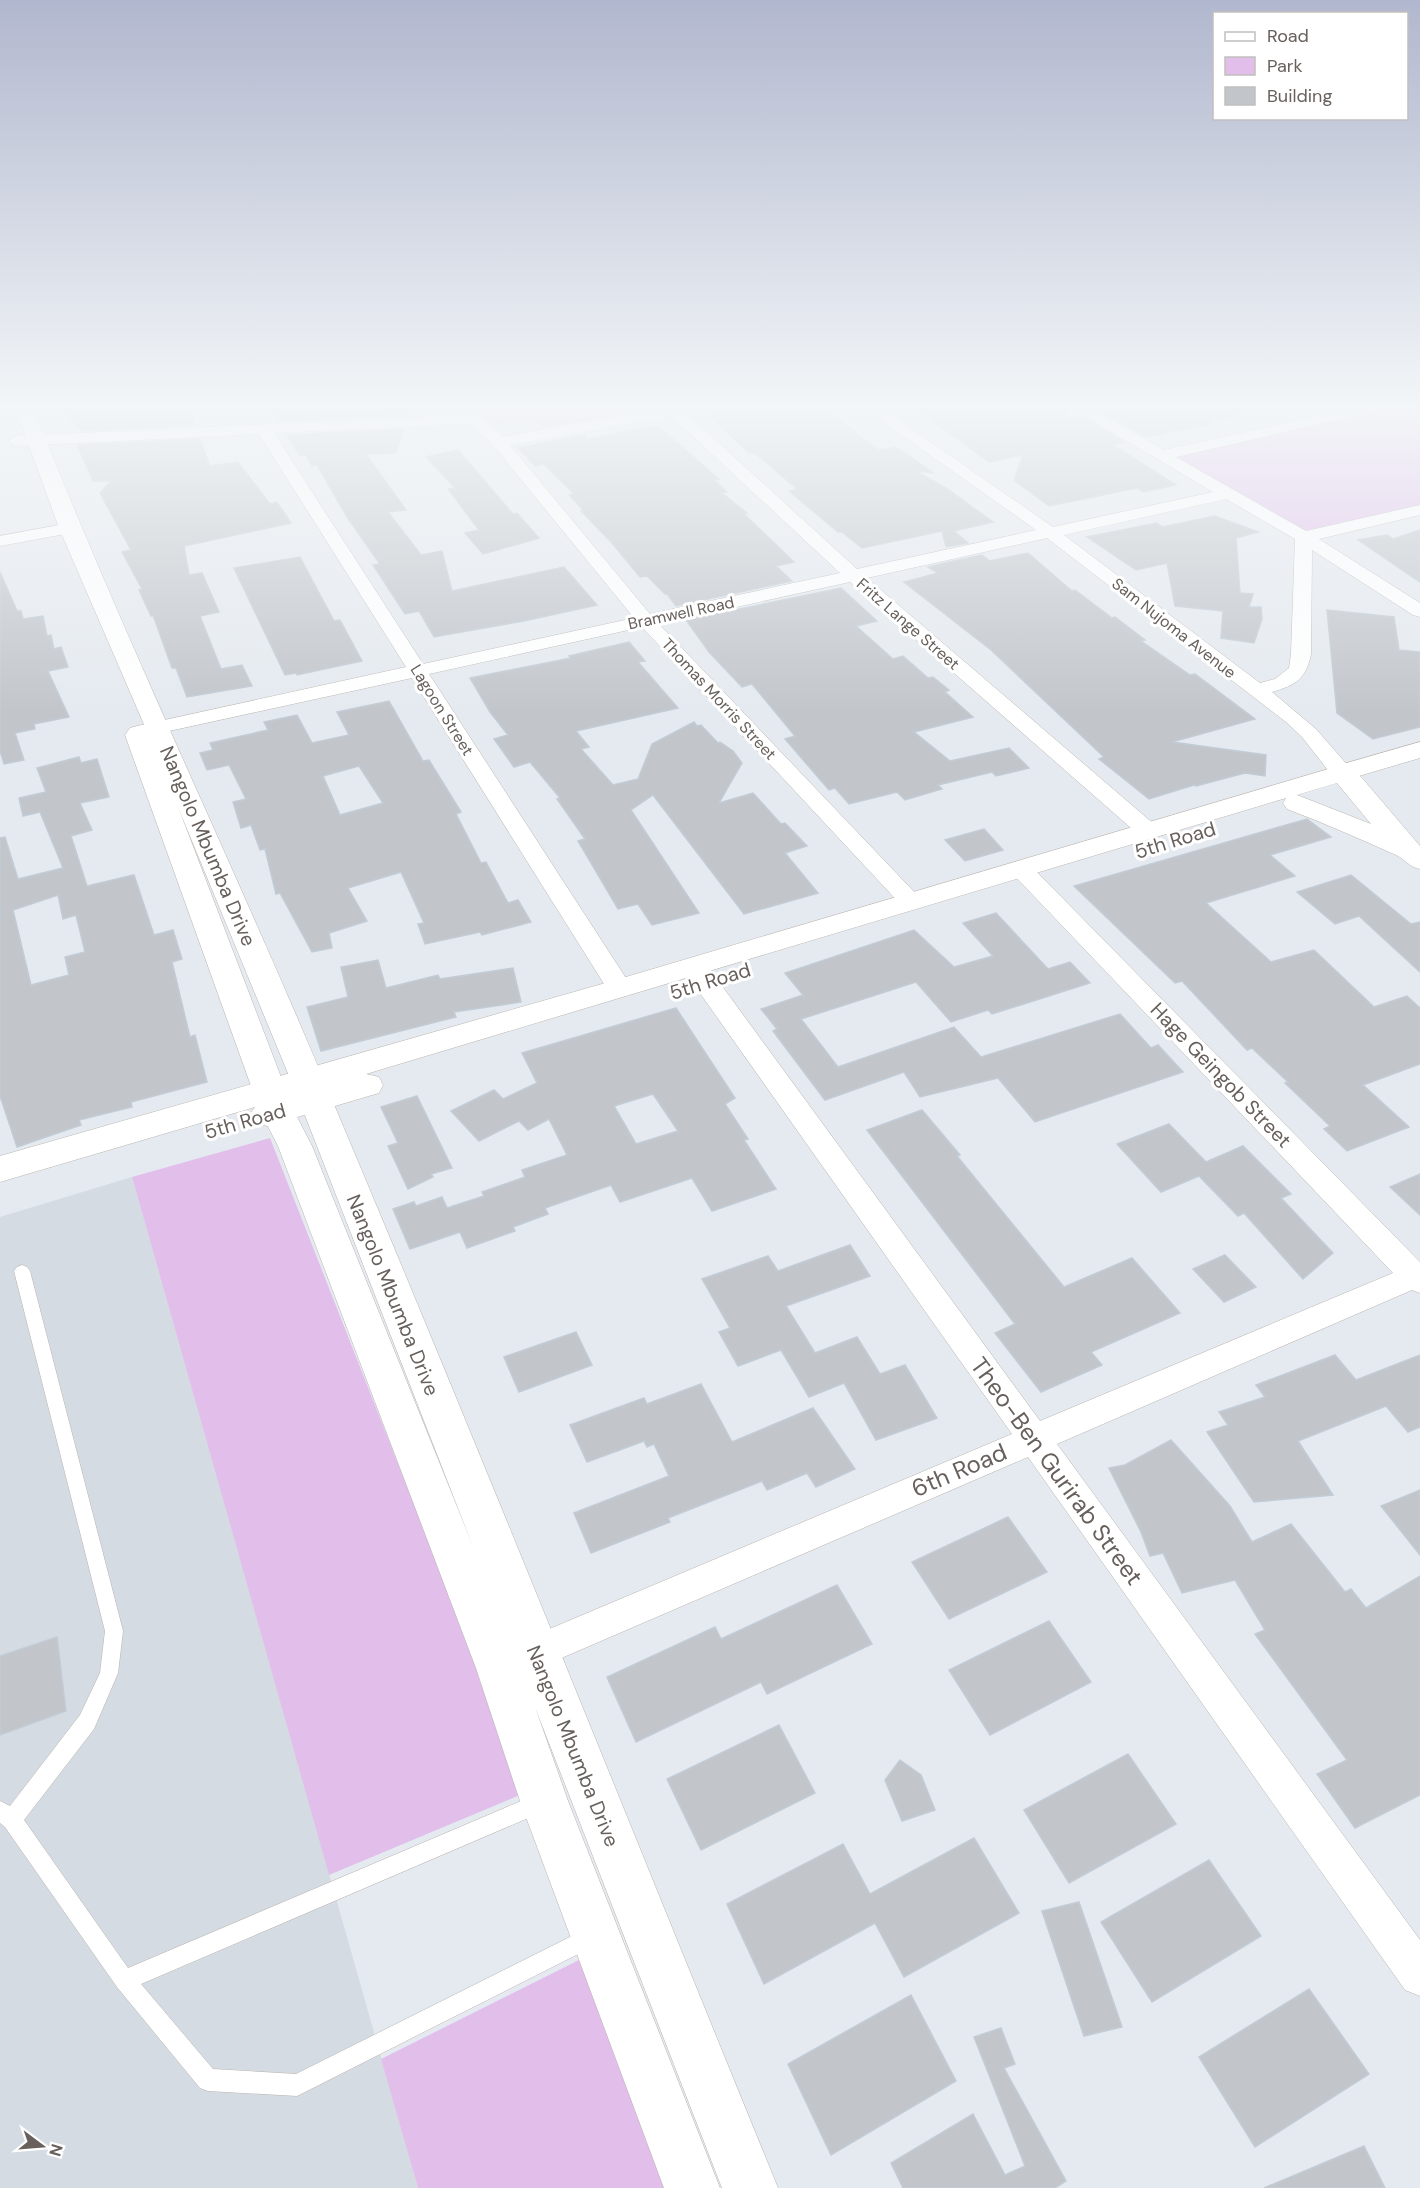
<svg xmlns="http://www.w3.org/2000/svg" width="1420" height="2188" font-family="'DM Sans',sans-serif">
  <rect width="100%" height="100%" fill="#e5eaf0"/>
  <polygon fill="#d5dbe2" points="132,1177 418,2188 0,2188 0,1217"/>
  <g fill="#e1bfea">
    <polygon points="483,407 655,407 542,428 531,418 500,425"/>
    <polygon points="1377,407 1420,407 1420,509 1304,537 1162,455 1321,421"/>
    <polygon points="270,1138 527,1792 329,1875 132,1177"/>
    <polygon points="585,1957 671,2188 418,2188 381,2059"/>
  </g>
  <g fill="#c2c6cb" stroke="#c2ccd6" stroke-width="1.5" fill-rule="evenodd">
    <polygon points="60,407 85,407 92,413 116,413 120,407 189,409 195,425 82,431"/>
    <polygon points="271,407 410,407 407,415 280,421"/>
    <polygon points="761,407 822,407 879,450 896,447 934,473 916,471 946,488 993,522 954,531 968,543 946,547 942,531 862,548 842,532 838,532 789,491 797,489 755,453 749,453 709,415"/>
    <polygon points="913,407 1065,407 1066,419 1081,416 1125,442 1113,445 1176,485 1143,492 1137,488 1049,506 1014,480 1023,455 989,462"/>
    <polygon points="1129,407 1240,407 1241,415 1207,422 1210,424 1147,437 1102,412"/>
    <polygon points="657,425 719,479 714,480 727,492 722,493 747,513 744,514 794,562 776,566 792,581 676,606 667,594 665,594 647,576 640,577 612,543 581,511 584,511 569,495 574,494 544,464 535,466 518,448 584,435 588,439"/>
    <polygon points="403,429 396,453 366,454 406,510 388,512 421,555 442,551 452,591 564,567 597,605 524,621 434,637 419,611 405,614 373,565 380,564 347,517 317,465 312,466 306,455 300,456 287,435"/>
    <polygon points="200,439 210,466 238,462 270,504 277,502 291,523 184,546 189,575 202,573 219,612 200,616 221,669 242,665 252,686 187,697 176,668 172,668 153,615 151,616 139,590 142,589 122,552 131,550 100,493 111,481 93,481 77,445"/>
    <polygon points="458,450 513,514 517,513 539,538 483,554 465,533 479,530 448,489 455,488 426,457"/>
    <polygon points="1215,516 1258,532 1236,538 1240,593 1253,594 1249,607 1261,607 1262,619 1254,643 1221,638 1223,611 1175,606 1167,563 1136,570 1087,537 1157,523 1162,527"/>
    <polygon points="1420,530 1420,582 1358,540 1387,535 1393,539"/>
    <polygon points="1028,553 1072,591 1075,590 1112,618 1115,617 1145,640 1141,641 1190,675 1195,674 1255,719 1172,742 1266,755 1265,776 1245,773 1196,786 1194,785 1149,799 1099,759 1104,757 991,650 904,582 938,573 928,567 949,562 982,555 990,561"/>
    <polygon points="300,557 334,621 340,620 362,661 297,675 296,673 285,675 234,568"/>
    <polygon points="0,572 17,611 21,611 23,619 43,616 47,636 51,635 54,649 61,647 68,667 48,671 69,717 34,724 35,729 15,733 24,760 4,764 0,751"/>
    <polygon points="841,588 877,621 856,626 893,659 903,656 928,678 933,677 949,690 945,692 973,717 914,732 950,761 1009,748 1029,768 996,776 992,772 938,785 942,789 905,800 897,792 849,804 835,788 829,790 785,739 795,736 752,684 742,687 709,652 686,620"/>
    <polygon points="1327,610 1394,617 1399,650 1420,652 1420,727 1373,739 1337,713"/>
    <polygon points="629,642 645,661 638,662 678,708 576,731 589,747 581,749 613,785 638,779 652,744 694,722 697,726 701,725 718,743 720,742 733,751 742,763 719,803 753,793 781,824 785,823 807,846 785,853 818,893 744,914 653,795 631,810 699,913 652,925 638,904 618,909 578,841 585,839 557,799 560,798 530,762 514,767 494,739 508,735 490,712 470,678 571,658 569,656"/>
    <path d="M389 701 423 761 429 760 461 812 456 814 481 863 486 862 508 903 518 900 531 922 482 935 480 932 425 944 418 924 424 923 401 872 348 888 367 921 329 933 332 948 312 952 280 893 276 894 265 849 260 850 251 825 241 828 233 802 246 799 229 765 207 770 200 753 213 750 210 743 268 730 264 722 297 715 312 743 349 735 337 712ZM359 766 383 803 340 815 323 776Z"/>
    <path d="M79 757 81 763 97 759 109 797 80 803 92 830 71 836 87 886 134 875 154 935 173 930 182 959 172 962 190 1037 195 1035 207 1082 131 1102 132 1107 79 1120 81 1125 17 1147 0 1096V838L5 837 18 879 63 868 40 812 23 816 19 798 46 792 37 768ZM58 895 63 919 76 915 85 952 65 957 69 975 31 985 13 910Z"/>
    <polygon points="1307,819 1331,837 1270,855 1295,876 1206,903 1271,962 1314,950 1374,1007 1407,996 1420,1008 1420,1064 1363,1085 1409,1127 1347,1151 1324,1129 1330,1126 1285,1083 1288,1082 1252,1048 1247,1050 1182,981 1175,983 1074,886"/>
    <polygon points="984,829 1003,850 965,861 945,840"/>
    <polygon points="1351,875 1411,924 1420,922 1420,972 1359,916 1335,924 1297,892"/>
    <polygon points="996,913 1048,969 1070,962 1090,983 992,1014 988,1010 951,1022 916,982 801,1019 838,1067 954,1027 981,1057 1120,1014 1151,1048 1158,1045 1183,1072 1035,1122 998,1078 920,1097 904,1072 825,1100 773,1031 777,1029 761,1009 803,995 785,973 914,930 954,967 993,956 963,923"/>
    <polygon points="378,960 386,988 438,975 440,979 513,968 521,1002 454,1012 456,1017 321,1051 307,1007 348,997 341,967"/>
    <path d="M676 1008 735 1098 725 1104 748 1139 744 1140 776 1189 712 1211 692 1178 620 1202 611 1185 545 1208 548 1214 513 1227 515 1231 467 1248 460 1232 410 1249 393 1209 414 1202 416 1206 442 1197 447 1208 484 1196 482 1192 525 1177 522 1170 567 1155 549 1119 528 1130 519 1121 479 1141 451 1111 494 1090 503 1099 537 1083 522 1053ZM653 1094 678 1131 636 1144 614 1106Z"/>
    <polygon points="417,1096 452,1168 431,1174 433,1177 408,1189 388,1146 398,1143 381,1107"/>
    <polygon points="922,1110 960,1155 957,1156 1064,1287 1132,1258 1180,1313 1091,1352 1102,1365 1041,1392 995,1333 1015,1324 867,1130"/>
    <polygon points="1169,1124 1206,1162 1243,1146 1291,1194 1281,1198 1333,1253 1303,1279 1244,1213 1238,1216 1199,1176 1161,1192 1117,1144"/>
    <polygon points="1420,1174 1420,1215 1390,1187"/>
    <polygon points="850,1245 870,1276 786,1306 815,1353 857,1337 880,1374 905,1365 937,1418 876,1440 844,1383 809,1397 781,1350 738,1366 719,1332 730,1328 702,1279 768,1256 778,1271"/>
    <polygon points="1225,1255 1256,1287 1224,1302 1193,1269"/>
    <polygon points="576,1332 592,1365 519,1392 504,1357"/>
    <polygon points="1335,1355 1356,1380 1420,1355 1420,1427 1408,1432 1386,1406 1298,1441 1333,1495 1254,1502 1207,1432 1228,1425 1219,1412 1265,1397 1256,1385"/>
    <polygon points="701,1384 732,1442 813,1408 855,1469 816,1487 807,1473 767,1490 762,1481 668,1518 670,1522 591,1553 574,1513 669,1476 654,1444 647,1447 644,1441 587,1462 570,1425 644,1398 647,1404"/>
    <polygon points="1171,1440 1230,1506 1252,1542 1291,1524 1345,1592 1351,1589 1366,1608 1420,1576 1420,1795 1355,1828 1317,1774 1347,1760 1255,1634 1265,1630 1235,1580 1182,1593 1163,1553 1150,1556 1141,1532 1109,1468 1125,1465"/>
    <polygon points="1420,1490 1420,1555 1381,1506"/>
    <polygon points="1008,1517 1047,1572 949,1619 912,1562"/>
    <polygon points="837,1585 872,1644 767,1694 761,1682 636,1742 607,1677 715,1627 721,1639"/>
    <polygon points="1049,1621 1091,1682 990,1735 949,1670"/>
    <polygon points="57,1637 66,1711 0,1735 0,1656"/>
    <polygon points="779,1725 815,1793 701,1850 667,1779"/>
    <polygon points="1128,1754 1176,1824 1069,1883 1024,1810"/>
    <polygon points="900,1760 921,1775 935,1810 902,1821 885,1780"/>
    <polygon points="974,1838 1019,1913 904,1977 875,1923 764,1984 727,1904 843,1844 870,1894"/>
    <polygon points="1209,1860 1261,1936 1152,2002 1101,1922"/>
    <polygon points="1079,1902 1122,2027 1084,2036 1042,1911"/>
    <polygon points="1309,1989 1369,2074 1255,2147 1199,2057"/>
    <polygon points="911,1995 956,2081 831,2155 788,2064"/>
    <polygon points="1001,2028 1015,2064 1004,2068 1066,2181 1055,2188 903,2188 891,2163 973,2114 1005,2175 1025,2166 974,2037"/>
    <polygon points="1364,2146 1385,2188 1264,2188"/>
  </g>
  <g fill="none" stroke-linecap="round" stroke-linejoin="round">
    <defs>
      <polygon id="service" points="22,1265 27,1267 30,1271 123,1631 118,1673 94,1729 24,1820 128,1968 540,1793 547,1796 550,1803 547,1810 141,1984 213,2069 296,2074 584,1930 591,1927 598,1930 601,1937 598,1944 297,2096 208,2091 200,2088 117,1987 5,1827 0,1823 0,1801 10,1806 80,1715 100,1673 105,1631 14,1271 17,1267"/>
      <g id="minor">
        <path d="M456 407H473L503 437 668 407H701L698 410 686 413 857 569 1036 530 862 407H880L1053 527 1213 492 1070 407H1089L1164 450 1359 407H1385L1382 410 1176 457 1306 531 1420 505V515L1319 539 1420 603V617L1413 615 1312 550 1311 654C1306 679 1296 685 1272 692L1316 729 1350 768 1353 773 1350 778 1342 779 1334 778 1302 737 1286 722 1047 538 867 578 1155 825 1158 830 1155 835 1147 837 1139 835 850 582 659 624 919 897 923 902 919 907 911 909 903 907 642 627 429 674 633 989 629 995 620 997 611 995 412 678 137 738 130 736 127 732 130 728 137 726 406 667 259 434 16 446 8 441 16 436 463 415ZM671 416 840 573 650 614 510 445ZM472 424 493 445 634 618 423 664 274 433ZM1226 499 1295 539 1291 654 1289 668 1275 679 1260 683 1064 535Z"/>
        <polygon points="70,523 76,524 79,528 76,532 0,546 0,536"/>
        <polygon points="1021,862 1029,864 1420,1262 1420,1293 1412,1290 1057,1444 1420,1940 1420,1996 1405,1990 1028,1457 522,1675 509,1670 504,1658 509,1646 1012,1434 685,972 682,966 685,960 694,958 703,960 1040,1421 1393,1273 1013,874 1009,869 1013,864"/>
      </g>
      <g id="tertiary">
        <path d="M15 407H33C125 642 236 869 333 1102 485 1462 630 1826 778 2188H722L535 1707 568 1801 720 2188H664L520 1801 476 1668 278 1146 260 1111 125 735 129 730 138 727 146 729 59 528ZM178 807 299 1100 474 1549 312 1146 294 1111Z"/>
        <polygon points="1420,742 1420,758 1342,781 1333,779 1329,773 1333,767"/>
      </g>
      <path id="secondary" d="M1342 765 1351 767 1362 778 1420 846V869C1409 867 1405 859 1396 855 1360 839 1324 823 1287 809L1283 803 1286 798 366 1074 379 1077 383 1085 379 1093 267 1126 255 1122 250 1114 255 1107 0 1182V1156L609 982ZM1337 783 1371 824 1297 795Z"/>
    </defs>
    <use href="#service" stroke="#b9b4b0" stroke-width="1"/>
    <use href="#minor" stroke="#b9b4b0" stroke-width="1"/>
    <use href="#tertiary" stroke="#b9b4b0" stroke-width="1"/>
    <use href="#secondary" stroke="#bbb5b1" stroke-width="1"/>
    <use href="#service" fill="#fff" fill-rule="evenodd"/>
    <use href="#minor" fill="#fff" fill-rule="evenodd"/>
    <use href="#tertiary" fill="#fff" fill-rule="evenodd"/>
    <use href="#secondary" fill="#fff" fill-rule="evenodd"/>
  </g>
  <linearGradient id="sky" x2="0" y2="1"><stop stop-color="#b1b7ce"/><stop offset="0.57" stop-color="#f3f6f8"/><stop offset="1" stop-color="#f3f6f8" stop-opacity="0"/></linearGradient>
  <rect width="1420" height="713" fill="url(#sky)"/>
  <g text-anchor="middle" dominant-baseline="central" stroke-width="6" stroke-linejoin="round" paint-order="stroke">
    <g font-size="16" fill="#67605c" stroke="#fff">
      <text transform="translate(681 613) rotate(-12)">Bramwell Road</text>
      <text transform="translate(908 624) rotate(41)">Fritz Lange Street</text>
      <text transform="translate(1174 628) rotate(38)">Sam Nujoma Avenue</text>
      <text transform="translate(719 699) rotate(47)">Thomas Morris Street</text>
      <text transform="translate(442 710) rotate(58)">Lagoon Street</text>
    </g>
    <g font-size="20" fill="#67605c" stroke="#fff">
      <text transform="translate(1175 840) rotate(-17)">5th Road</text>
      <text transform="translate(208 846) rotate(67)">Nangolo Mbumba Drive</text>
      <text transform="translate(710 981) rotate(-17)">5th Road</text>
      <text transform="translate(1221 1075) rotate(46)">Hage Geingob Street</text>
      <text transform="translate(245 1121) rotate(-16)">5th Road</text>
      <text transform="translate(393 1295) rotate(68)">Nangolo Mbumba Drive</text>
      <text transform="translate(573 1746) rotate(68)">Nangolo Mbumba Drive</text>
    </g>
    <g font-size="24" fill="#67605c" stroke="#fff">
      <text transform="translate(959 1470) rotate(-23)">6th Road</text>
      <text transform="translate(1057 1471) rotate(54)">Theo-Ben Gurirab Street</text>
    </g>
  </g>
  <rect x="1213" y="12" width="195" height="108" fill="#ffffff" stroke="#c2bfbe" stroke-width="1.5"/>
  <rect x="1225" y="32" width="30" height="9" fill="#ffffff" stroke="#c2bfbe" stroke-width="1.5"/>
  <text x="1267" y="42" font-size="18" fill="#67605c">Road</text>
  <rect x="1225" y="57" width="30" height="18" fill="#e1bfea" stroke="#c2bfbe" stroke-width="1.5"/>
  <text x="1267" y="72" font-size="18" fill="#67605c">Park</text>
  <rect x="1225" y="87" width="30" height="18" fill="#c2c6cb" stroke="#c2bfbe" stroke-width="1.5"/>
  <text x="1267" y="102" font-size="18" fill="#67605c">Building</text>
  <g transform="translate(42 2146) rotate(106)" stroke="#ffffff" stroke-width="4.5" paint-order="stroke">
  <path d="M0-4.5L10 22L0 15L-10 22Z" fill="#67605c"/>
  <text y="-9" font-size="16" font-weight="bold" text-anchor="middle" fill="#67605c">N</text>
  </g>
</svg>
